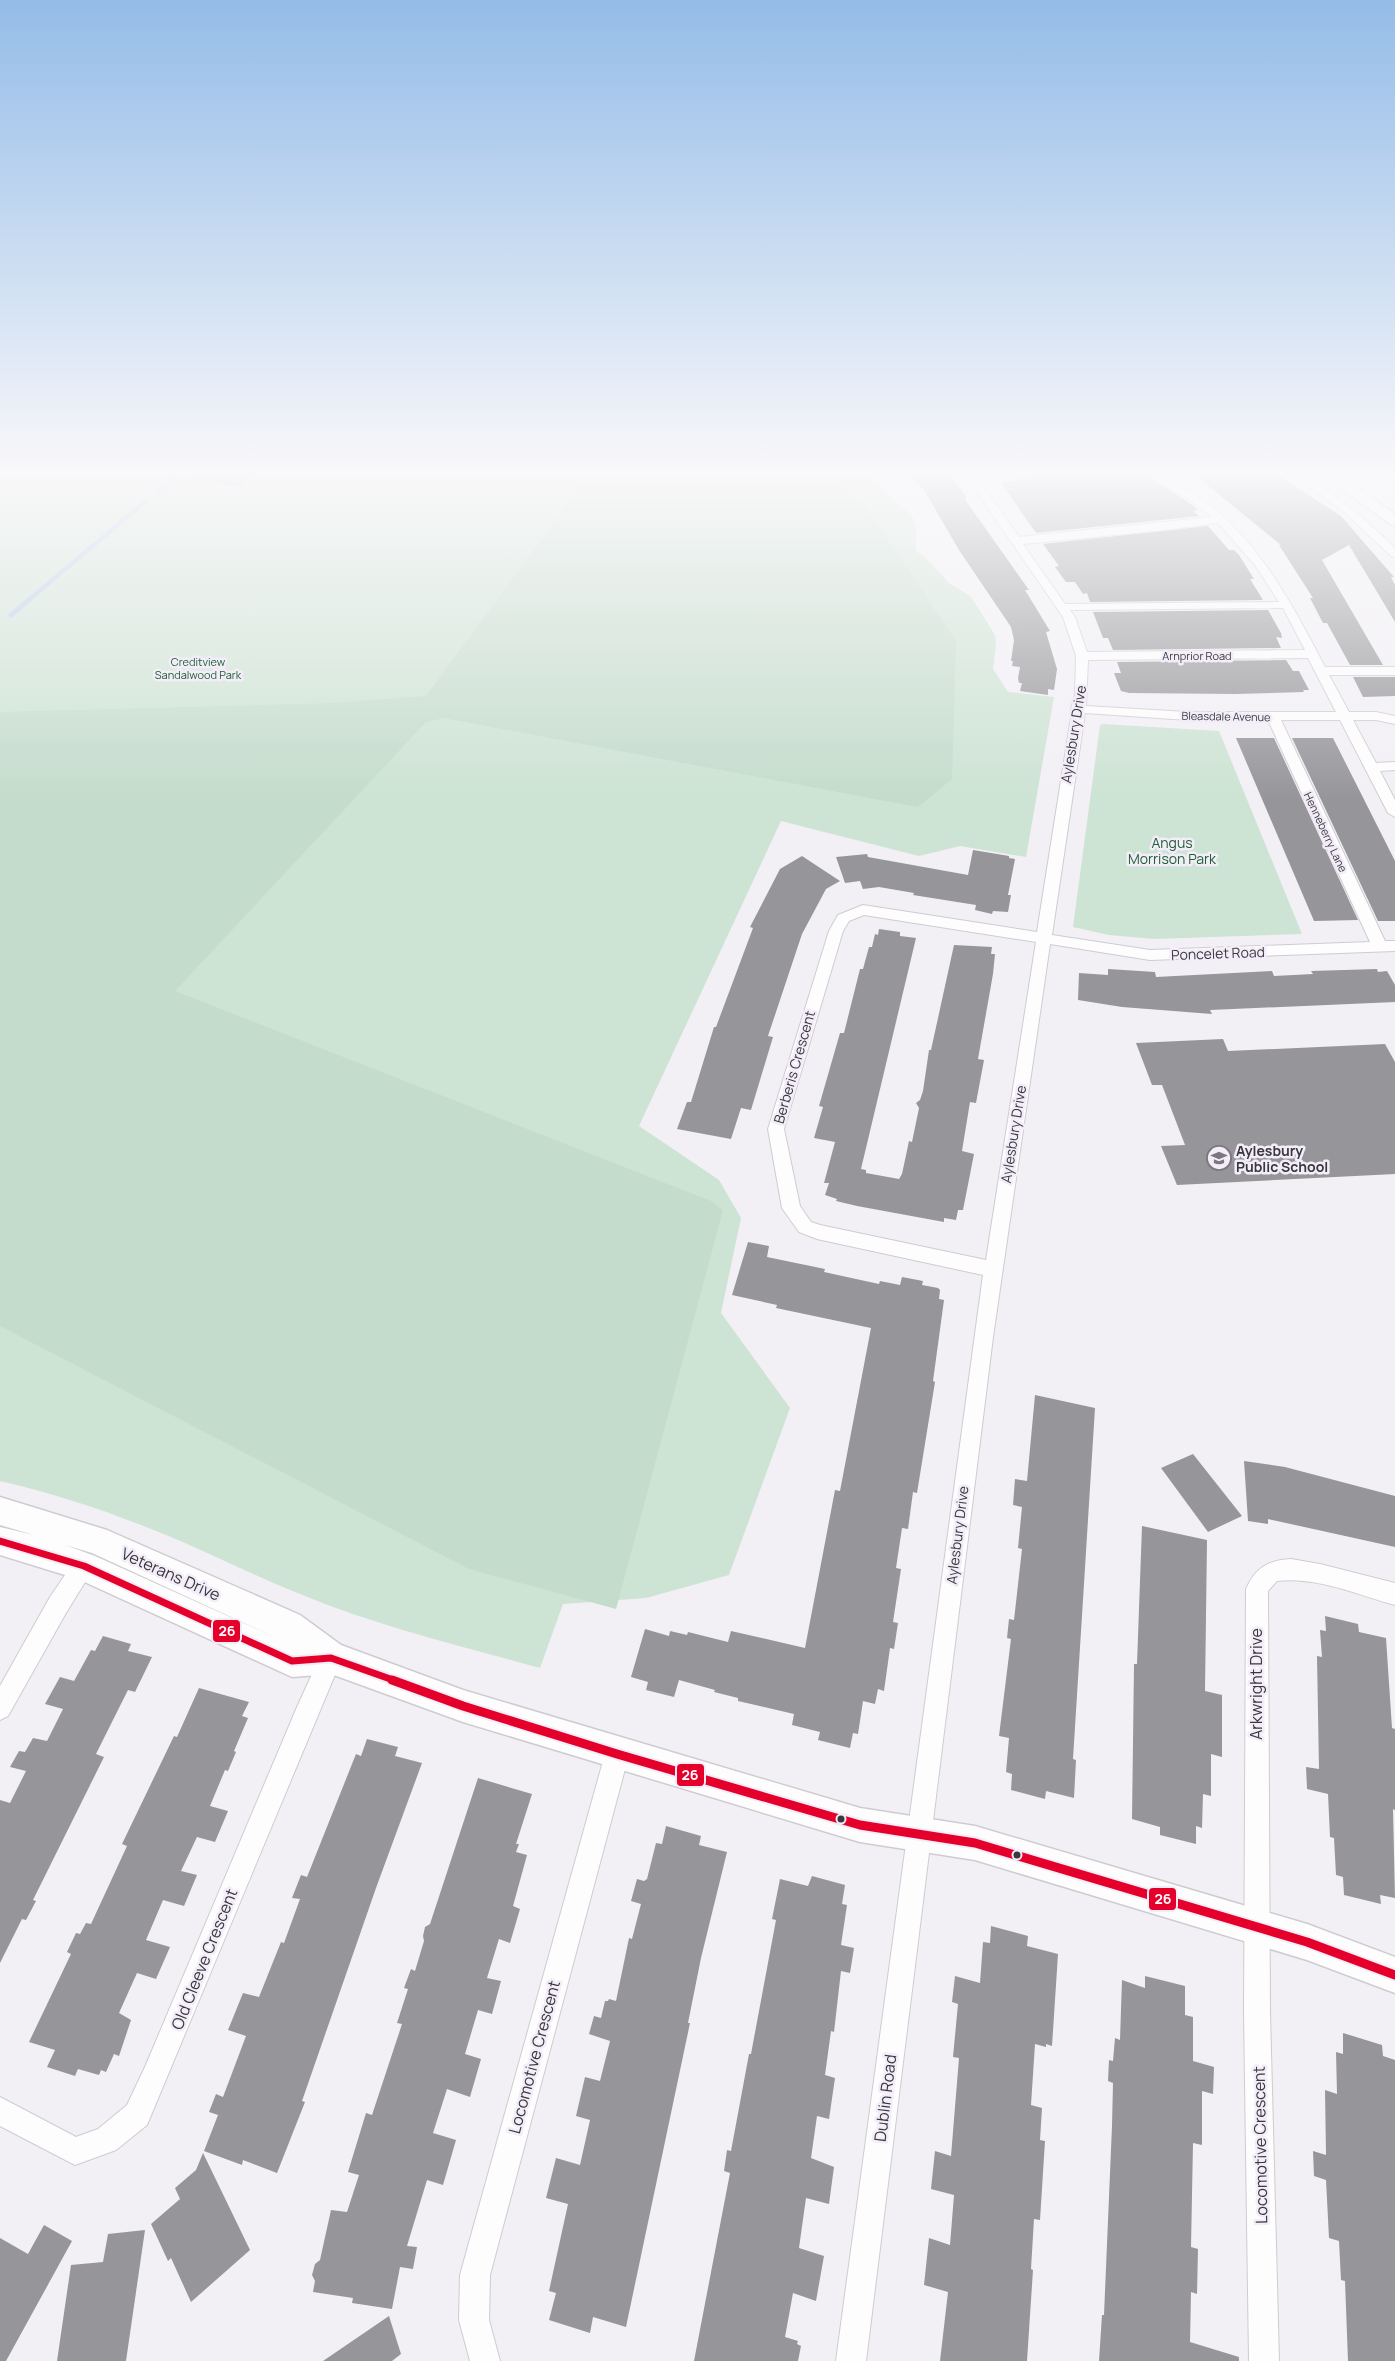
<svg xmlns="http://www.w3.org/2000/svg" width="1395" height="2361" font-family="Manrope,sans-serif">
  <rect width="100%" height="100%" fill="#f2f0f5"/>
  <g fill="#cde3d3">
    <path d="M0 470H868L887 494 912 516 916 527V551L924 556 949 583 970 596 980 611 995 635 996 644 993 669 1008 692 1054 697 1026 857 960 846 919 856 781 821 639 1126 719 1180 741 1218 721 1313 790 1408 729 1575 646 1598 563 1604 540 1668C462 1646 380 1627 305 1596 249 1574 197 1546 141 1525 95 1507 48 1492 0 1481Z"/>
    <polygon points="1103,724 1219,731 1302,934 1154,939 1109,935 1073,927 1100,725"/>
  </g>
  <polygon fill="#c4dccb" points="593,470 823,470 864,505 956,641 952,779 918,807 444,718 426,722 175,991 711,1201 723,1210 616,1609 469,1569 0,1326 0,712 336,703 426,696"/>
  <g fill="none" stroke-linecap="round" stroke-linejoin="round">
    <g stroke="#b6c7e7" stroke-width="4.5">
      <polyline points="156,493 183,470"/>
      <polyline points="11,615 146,501"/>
    </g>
  </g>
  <g fill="#969599">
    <polygon points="191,470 261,470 237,487 190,478"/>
    <polygon points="905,470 936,470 942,475 948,474 958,485 967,498 964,498 1029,590 1025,590 1050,631 1046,632 1057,669 1054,690 1048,689 1048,695 1020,691 1022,683 1019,683 1018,678 1020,667 1012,666 1013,661 1011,661 1014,640 1011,627 959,550 924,490"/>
    <polygon points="1053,470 1065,470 1066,477 1090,470 1140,470 1194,506 1198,510 1193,511 1199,516 1036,533 1001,483 1046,475"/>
    <polygon points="1189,470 1273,472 1341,516 1394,577 1391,577 1395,585 1395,622 1349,545 1322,560 1383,665 1350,665 1327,623 1323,623 1310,598 1313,598 1279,545 1281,545"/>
    <polygon points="1208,526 1229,550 1234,550 1239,555 1254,579 1250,579 1263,600 1090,602 1087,593 1083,594 1075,582 1066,582 1055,567 1059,566 1043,544"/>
    <polygon points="1268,610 1281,633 1282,638 1276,637 1281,648 1113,650 1108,638 1103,638 1093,612"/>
    <polygon points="1286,660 1293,671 1299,671 1309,690 1303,690 1304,692 1235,694 1129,693 1121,691 1114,673 1121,673 1117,662"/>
    <polygon points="1353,677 1395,677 1395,696 1363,697"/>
    <polygon points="1236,738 1274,738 1358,920 1314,921"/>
    <polygon points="1292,738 1333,738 1395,861 1395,921 1378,921"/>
    <polygon points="973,850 1009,856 1009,858 1015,859 1008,895 1011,895 1008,912 993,911 992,914 975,910 976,905 913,895 914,893 879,887 863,889 860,881 845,883 836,857 867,854 868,857 968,875"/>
    <polygon points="802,856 840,881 826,889 802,934 768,1036 773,1037 751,1110 741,1108 731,1139 677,1129 687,1102 691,1102 714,1027 716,1027 753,928 750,927 780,869"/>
    <polygon points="879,929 900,932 900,936 916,938 861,1169 866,1170 866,1173 899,1179 902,1174 909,1141 912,1142 919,1108 916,1103 920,1100 923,1091 929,1050 931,1050 954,945 992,947 991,954 995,954 993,974 978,1059 984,1060 976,1103 970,1102 962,1151 974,1154 963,1210 958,1210 956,1220 944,1218 944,1222 857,1206 836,1201 837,1199 825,1195 829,1183 824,1183 835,1142 814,1138 823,1107 819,1106 840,1033 844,1033 860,969 863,969 869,947 872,947 875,934 878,935"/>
    <polygon points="1108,969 1155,972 1156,977 1272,971 1274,976 1313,974 1311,971 1377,969 1378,972 1387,971 1395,985 1395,1002 1210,1010 1212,1014 1122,1007 1078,1000 1079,973 1108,975"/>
    <polygon points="1223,1039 1228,1051 1385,1044 1395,1062 1395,1174 1177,1185 1161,1146 1185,1145 1162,1085 1152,1085 1136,1043"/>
    <polygon points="748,1242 769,1246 767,1257 825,1269 824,1272 879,1284 880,1281 900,1285 902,1277 923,1281 922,1285 938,1288 940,1290 939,1299 944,1300 933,1381 935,1382 917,1493 913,1492 908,1529 902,1528 896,1568 901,1569 893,1622 898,1623 894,1649 890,1648 884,1691 878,1689 875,1704 863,1701 858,1734 853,1733 850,1748 818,1740 820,1732 792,1725 794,1714 738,1701 738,1698 714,1692 715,1690 679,1680 674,1697 646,1690 648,1682 631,1677 645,1629 669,1636 670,1631 687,1635 688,1632 728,1642 731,1631 805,1648 835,1490 840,1491 871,1328 776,1308 777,1305 732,1295"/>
    <polygon points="1035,1395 1095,1408 1073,1759 1076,1760 1074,1798 1046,1791 1045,1799 1011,1790 1012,1774 1006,1772 1009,1738 999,1736 1011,1639 1007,1638 1009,1619 1014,1620 1022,1549 1018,1548 1022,1507 1013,1505 1015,1479 1027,1481"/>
    <polygon points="1193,1454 1242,1516 1208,1532 1161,1468"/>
    <polygon points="1244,1461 1285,1467 1395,1496 1395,1547 1268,1519 1268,1524 1248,1521"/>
    <polygon points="1142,1526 1207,1540 1205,1691 1222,1695 1222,1757 1211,1754 1211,1796 1203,1794 1202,1828 1196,1826 1196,1844 1160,1835 1160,1827 1132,1819 1134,1664 1137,1664"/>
    <polygon points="1325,1616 1358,1624 1359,1632 1386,1638 1392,1728 1395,1729 1395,1810 1393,1809 1395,1898 1380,1895 1381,1904 1344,1895 1343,1877 1336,1875 1334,1838 1330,1837 1328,1794 1307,1789 1306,1767 1319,1769 1317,1656 1322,1657 1320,1630 1326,1631"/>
    <polygon points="103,1636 131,1644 128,1651 152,1657 135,1692 128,1690 96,1754 104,1757 33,1900 36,1901 26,1920 22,1919 0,1963 0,1800 10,1803 26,1771 10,1767 19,1751 25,1752 33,1738 47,1741 63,1709 45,1704 60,1677 74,1681 91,1650 95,1651"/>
    <polygon points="199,1688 249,1702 242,1716 248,1718 234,1751 236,1752 228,1771 225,1770 210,1806 228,1811 215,1842 197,1837 181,1871 197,1875 184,1906 163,1900 146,1940 170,1947 156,1979 137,1973 119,2013 131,2020 119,2056 114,2054 106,2072 101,2070 99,2075 78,2069 75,2076 47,2067 55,2050 29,2042 71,1954 67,1952 76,1933 80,1934 86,1923 91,1924 127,1846 122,1844 174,1736 177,1737"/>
    <polygon points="367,1739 398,1747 395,1756 422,1763 376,1888 302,2101 305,2102 277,2173 243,2160 242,2165 204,2151 218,2115 209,2112 216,2094 223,2097 246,2036 228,2030 243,1993 259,1997 281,1942 284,1943 300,1899 292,1898 301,1875 307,1877 356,1754 361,1756"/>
    <polygon points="478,1778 532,1794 516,1844 519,1844 516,1852 527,1855 513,1906 520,1909 510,1943 499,1939 487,1978 501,1981 492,2014 478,2010 465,2054 481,2059 470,2097 447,2089 433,2133 456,2140 443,2185 427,2180 407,2246 417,2247 413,2269 400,2267 392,2309 352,2303 353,2298 313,2292 315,2281 312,2275 315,2264 320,2260 331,2210 347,2212 359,2175 348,2172 366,2113 372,2115 402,2024 397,2023 408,1989 404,1988 411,1969 415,1971 424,1941 423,1936 425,1927 430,1924"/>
    <polygon points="666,1826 701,1836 699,1845 727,1852 701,1958 688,2023 690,2023 626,2327 593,2317 590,2333 549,2320 556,2293 549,2291 568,2204 546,2198 556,2158 580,2165 590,2120 576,2116 585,2077 600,2081 610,2041 589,2034 594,2016 601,2018 605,2001 608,2001 609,1999 616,2001 629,1938 632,1939 641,1904 631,1901 637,1879 644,1881 647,1879 656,1843 662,1844"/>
    <polygon points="812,1876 845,1885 842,1904 847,1905 841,1945 854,1948 850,1973 841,1971 834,2032 831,2031 825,2075 835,2078 829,2119 817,2116 811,2158 834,2167 829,2204 806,2198 799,2248 824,2256 816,2301 793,2293 785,2337 798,2341 797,2344 801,2346 798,2361 694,2361 730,2173 724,2171 727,2150 731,2151 749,2054 751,2054 776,1920 772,1919 780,1879 808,1886"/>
    <polygon points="991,1926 1028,1936 1027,1946 1058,1954 1052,2046 1046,2044 1046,2047 1035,2044 1031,2105 1042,2108 1040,2140 1045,2141 1040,2220 1034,2219 1031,2269 1033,2270 1027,2361 940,2361 948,2292 924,2285 929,2238 950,2245 954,2195 931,2189 935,2151 951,2156 959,2058 953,2057 958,2004 952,2002 955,1976 980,1983 983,1942 990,1943"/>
    <polygon points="1145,1976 1185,1986 1185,2015 1193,2017 1193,2061 1214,2067 1213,2094 1202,2091 1202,2145 1193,2143 1191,2247 1198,2249 1197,2294 1191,2292 1190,2342 1239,2357 1239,2361 1099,2361 1102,2315 1104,2315 1112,2126 1113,2083 1108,2081 1109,2060 1113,2061 1115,2038 1120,2040 1122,1980 1145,1988"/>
    <polygon points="1343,2033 1382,2045 1383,2056 1395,2060 1395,2361 1348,2361 1345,2281 1341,2280 1339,2241 1329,2238 1326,2180 1314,2176 1313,2151 1326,2155 1325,2090 1337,2094 1336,2052 1343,2054"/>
    <polygon points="203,2153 250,2250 191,2302 171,2258 168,2261 151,2224 180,2199 175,2188 196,2170"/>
    <polygon points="44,2225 72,2241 6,2361 0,2361 0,2238 28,2254"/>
    <polygon points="145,2230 126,2361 57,2361 71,2265 103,2262 108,2234"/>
    <polygon points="389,2316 401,2354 392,2361 323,2361"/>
  </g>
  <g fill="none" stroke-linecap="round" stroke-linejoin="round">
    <defs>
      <g id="street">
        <path d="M958 470H969L978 480 1031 470H1051L1046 473 982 485 1019 537 1212 517 1187 498 1142 470C1159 469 1172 480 1187 489 1254 531 1289 598 1325 667H1395V675H1329L1349 712H1376L1395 716V724L1376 720H1353L1376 763 1395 762V770L1380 771 1395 800V817L1388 813 1340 720H1281L1385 941H1395V951L1150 960 1050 944 993 1337 866 2361H836L983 1275 817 1239 799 1232 782 1208 768 1129 829 931 838 915 863 905 1037 932 1072 711 1071 709 1075 695 1076 656 1063 617 972 485ZM1218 523 1255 565 1279 602 1065 604 1023 544 1165 530ZM1283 608 1305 650 1087 652 1075 617 1070 610ZM1308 658 1336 712H1188L1086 706 1088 660ZM1085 713 1188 720H1268L1370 942 1150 950 1052 935ZM864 915 1036 942 986 1260 820 1225 811 1222 800 1206 784 1129 843 931 849 921Z"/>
        <polygon points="1285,470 1297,470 1322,486 1362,517 1395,548 1395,557 1391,556 1342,510"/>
        <polygon points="84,1556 92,1559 95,1566 66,1613 8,1716 0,1720 0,1686 50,1597 76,1559"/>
        <path d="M1291 1559 1320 1564 1395 1583V1605C1358 1595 1316 1576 1277 1581L1268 1591 1270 2012 1279 2361H1249L1244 2012 1246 1589C1255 1568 1268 1560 1291 1559Z"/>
        <polygon points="331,1647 339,1650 342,1658 147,2125 116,2150 75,2165 0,2126 0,2097 76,2137 98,2129 127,2105 145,2067 297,1707 323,1650"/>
        <polygon points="617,1742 625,1746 629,1754 490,2275 489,2320 500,2361 470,2361 459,2320 460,2275 605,1754 609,1746"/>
      </g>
      <g id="secondary">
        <polygon points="1316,470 1332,470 1395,514 1395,526 1390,524"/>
        <path d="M0 1497 107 1530 300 1615 341 1645 463 1690 860 1808 975 1826 1307 1924 1395 1957V1993L1307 1960 975 1860 860 1842 463 1722 331 1674 292 1677 78 1579 0 1555V1527L34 1535 0 1525ZM65 1545 92 1553 281 1640 95 1556Z"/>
      </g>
    </defs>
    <use href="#street" stroke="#ceccd0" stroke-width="2"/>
    <use href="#secondary" stroke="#ceccd0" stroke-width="3"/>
    <use href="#street" fill="#fdfdfe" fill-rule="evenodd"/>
    <use href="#secondary" fill="#fdfdfe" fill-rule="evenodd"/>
    <defs>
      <polyline id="bus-1-far1" points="0,1541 84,1566 292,1661 331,1658 396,1681"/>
      <polyline id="bus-1" points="392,1680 463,1706 617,1754 860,1825 975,1843 1307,1942 1395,1975"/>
    </defs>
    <use href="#bus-1-far1" stroke="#f2edf8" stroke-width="11"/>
    <use href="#bus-1" stroke="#f2edf8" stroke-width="13"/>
    <use href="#bus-1-far1" stroke="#e4002b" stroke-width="7"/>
    <use href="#bus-1" stroke="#e4002b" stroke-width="9"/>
  </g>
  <linearGradient id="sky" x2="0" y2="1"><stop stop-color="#94bce8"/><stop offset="0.59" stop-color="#f9f8fa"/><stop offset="1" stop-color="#f9f8fa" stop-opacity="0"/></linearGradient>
  <rect width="1395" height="800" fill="url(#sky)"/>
  <defs>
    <symbol id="school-ring" viewBox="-11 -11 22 22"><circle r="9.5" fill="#f2edf8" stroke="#7a787d" stroke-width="1.5"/><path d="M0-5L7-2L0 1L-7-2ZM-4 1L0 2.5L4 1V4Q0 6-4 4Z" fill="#7a787d"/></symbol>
  </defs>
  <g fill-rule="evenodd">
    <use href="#school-ring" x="1205" y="1144" width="28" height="28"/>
  </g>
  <g fill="#3a383c" stroke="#f2edf8" stroke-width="2">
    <circle cx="841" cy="1819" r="4.5"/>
    <circle cx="1017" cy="1855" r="4.5"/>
  </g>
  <g text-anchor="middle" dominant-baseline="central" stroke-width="5" stroke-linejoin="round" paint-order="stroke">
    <g font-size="11" fill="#3a383c" stroke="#f2edf8">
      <text x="1197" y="655">Arnprior Road</text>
      <text transform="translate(1226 716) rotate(1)">Bleasdale Avenue</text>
      <text transform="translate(1326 832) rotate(65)">Henneberry Lane</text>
    </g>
    <g font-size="11" fill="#206133" stroke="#f2edf8">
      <text x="198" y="661">Creditview<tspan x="198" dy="13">Sandalwood Park</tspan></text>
    </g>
    <g font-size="14" fill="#3a383c" stroke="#f2edf8">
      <text transform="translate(1073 734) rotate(-81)">Aylesbury Drive</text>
      <text transform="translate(1218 953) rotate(-2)">Poncelet Road</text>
      <text transform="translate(794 1067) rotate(-74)">Berberis Crescent</text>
      <text transform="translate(1013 1134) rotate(-81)">Aylesbury Drive</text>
      <text transform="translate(957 1535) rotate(-83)">Aylesbury Drive</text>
    </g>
    <g font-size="14" fill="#206133" stroke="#f2edf8">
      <text x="1172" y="842">Angus<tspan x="1172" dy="16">Morrison Park</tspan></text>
    </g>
    <g font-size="14" font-weight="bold" fill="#3a383c" stroke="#f2edf8" text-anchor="start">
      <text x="1236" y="1150">Aylesbury<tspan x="1236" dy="16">Public School</tspan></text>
    </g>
    <g font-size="16" fill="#3a383c" stroke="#f2edf8">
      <text transform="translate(171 1574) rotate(24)">Veterans Drive</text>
      <text transform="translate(1256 1684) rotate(-90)">Arkwright Drive</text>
      <text transform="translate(204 1959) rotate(-68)">Old Cleeve Crescent</text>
      <text transform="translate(534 2057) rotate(-75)">Locomotive Crescent</text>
      <text transform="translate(885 2098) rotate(-83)">Dublin Road</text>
      <text transform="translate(1260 2145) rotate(-91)">Locomotive Crescent</text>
    </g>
  </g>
  <g stroke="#f2edf8" stroke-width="2">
    <rect x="212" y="1619" width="29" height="24" rx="5" fill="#e4002b"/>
    <rect x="676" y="1763" width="29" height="24" rx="5" fill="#e4002b"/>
    <rect x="1148" y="1887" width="29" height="24" rx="5" fill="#e4002b"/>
  </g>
  <g font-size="14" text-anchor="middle" font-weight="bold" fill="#fff">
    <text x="227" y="1636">26</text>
    <text x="690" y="1780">26</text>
    <text x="1163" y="1904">26</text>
  </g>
</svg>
